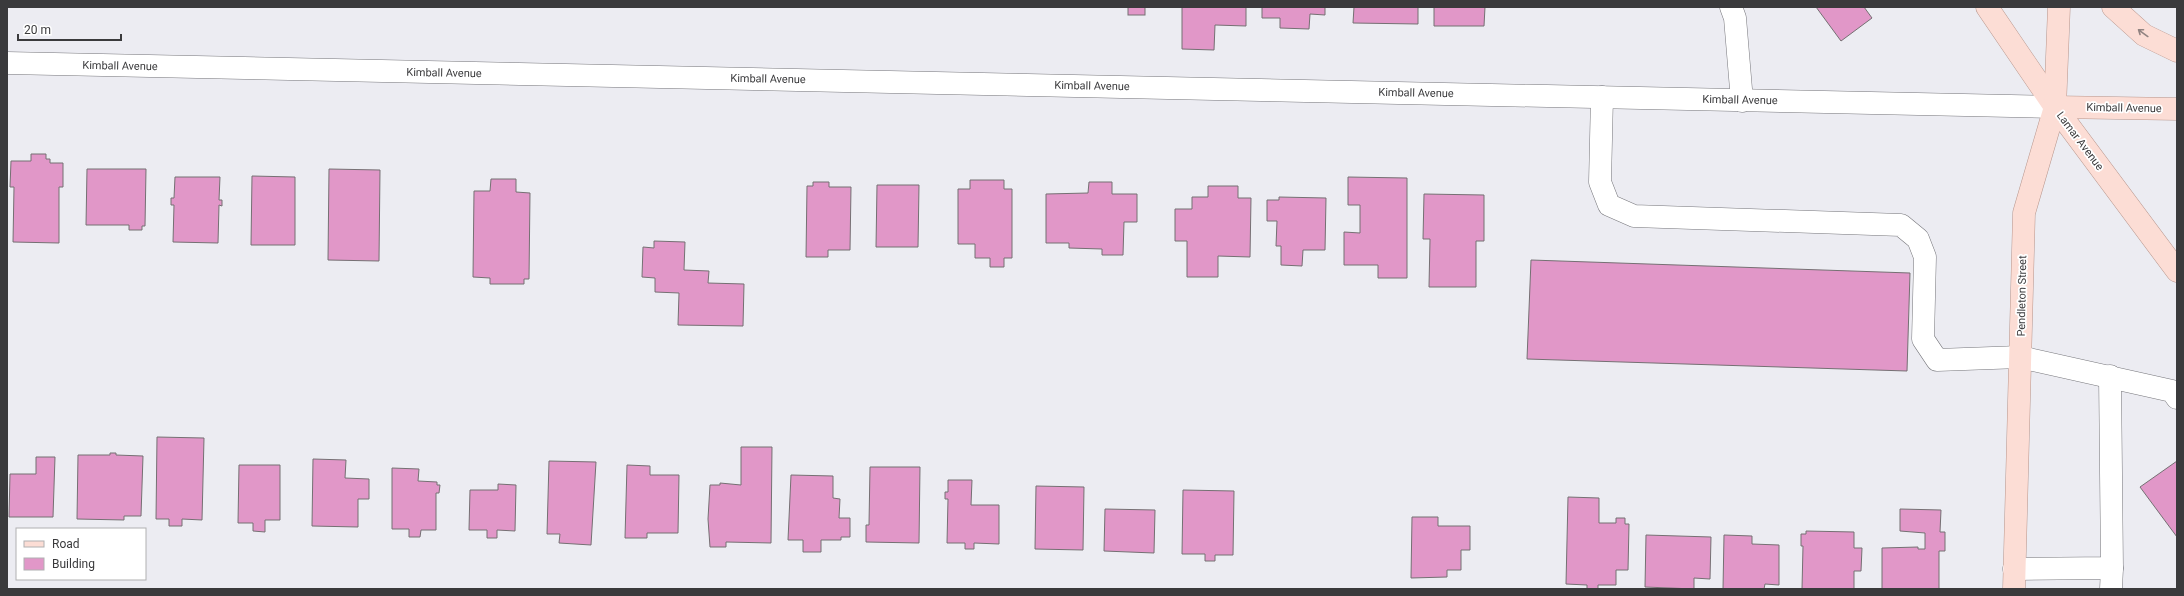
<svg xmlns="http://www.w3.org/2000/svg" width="2184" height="596" font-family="Roboto,sans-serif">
  <rect width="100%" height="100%" fill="#ececf2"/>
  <g fill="#e197c8" stroke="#757073">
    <rect x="1128" y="7" width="17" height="8"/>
    <polygon points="1182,7 1246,7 1246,26 1215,25 1214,50 1182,49"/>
    <polygon points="1262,7 1325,7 1325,15 1310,14 1309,29 1280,28 1280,18 1262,18"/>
    <polygon points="1354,7 1418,7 1418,24 1353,23"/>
    <polygon points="1434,7 1485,7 1484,26 1434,26"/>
    <polygon points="1816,7 1864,7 1872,18 1841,41"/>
    <polygon points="31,154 46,154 46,159 50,159 50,163 63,163 63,187 59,187 59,243 13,242 14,187 10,187 11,161 31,161"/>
    <polygon points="87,169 146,169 145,226 142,226 142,230 129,230 129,225 86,225"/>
    <polygon points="329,169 380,170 379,261 328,260"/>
    <polygon points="252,176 295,177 295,245 251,245"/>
    <polygon points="175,177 220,177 219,200 222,200 222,206 219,205 218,243 173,242 174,205 171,205 171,198 174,198"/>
    <polygon points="1348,177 1407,178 1407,278 1378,278 1378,265 1344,265 1344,232 1360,233 1360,205 1348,205"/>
    <polygon points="491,179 516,179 516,192 530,193 529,279 524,279 524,284 490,284 490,278 473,277 474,191 490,191"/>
    <polygon points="970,180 1004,180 1004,189 1012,189 1012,258 1004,258 1004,267 990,267 990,258 975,258 975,244 958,244 958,189 970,189"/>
    <polygon points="813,182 829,182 829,187 851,187 850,250 828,250 828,257 806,257 807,186 813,186"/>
    <polygon points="1089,182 1112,182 1112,194 1137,194 1137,222 1124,222 1123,255 1102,255 1102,249 1069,248 1069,243 1046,243 1046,194 1088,193"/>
    <polygon points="877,185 919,185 918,247 876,247"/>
    <polygon points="1208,186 1238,186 1238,198 1251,198 1250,257 1218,256 1218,277 1187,277 1187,241 1175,241 1175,209 1192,209 1192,197 1208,197"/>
    <polygon points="1424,194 1484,195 1484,241 1476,241 1476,287 1429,287 1430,239 1423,239"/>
    <polygon points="1279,197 1326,198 1325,250 1303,250 1302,266 1281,265 1281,246 1276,246 1277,221 1267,221 1267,200 1279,200"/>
    <polygon points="654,241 685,242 684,270 709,271 708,283 744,284 743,326 678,325 679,293 655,292 655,278 642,277 643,247 654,248"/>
    <polygon points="1531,260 1910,273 1907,371 1527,359"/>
    <polygon points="157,437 204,438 202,520 182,519 182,526 169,526 169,519 156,519"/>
    <polygon points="741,447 772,447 771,543 726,542 726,547 710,547 708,519 710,485 720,485 720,483 741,485"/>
    <polygon points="110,453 116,453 116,455 143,456 141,516 124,516 124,520 77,519 78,455 110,455"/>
    <polygon points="36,457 55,457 53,517 9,517 10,474 36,474"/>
    <polygon points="313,459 346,460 345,478 369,479 369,499 358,499 358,527 312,526"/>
    <polygon points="549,461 596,462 591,545 559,543 560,534 547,534"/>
    <polygon points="2177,461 2177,537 2140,487"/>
    <polygon points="239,465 280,465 280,520 265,520 265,532 253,531 253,523 238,523"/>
    <polygon points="627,465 650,466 650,475 679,475 678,533 647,533 647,538 625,538"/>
    <polygon points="870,467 920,467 919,543 866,542 866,525 869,525"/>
    <polygon points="392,468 419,469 418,481 437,482 437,485 440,485 439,493 436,493 436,530 421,530 420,537 409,537 409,529 392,529"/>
    <polygon points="791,475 833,476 833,498 840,499 839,518 850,518 850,537 841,537 841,540 821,540 821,552 803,552 803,540 788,540"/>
    <polygon points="948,480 972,480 971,505 999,505 999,544 974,543 974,549 965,549 965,543 947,543 948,499 945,499 945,492 948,492"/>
    <polygon points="498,484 516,485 515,531 497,530 497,538 487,538 487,530 469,530 470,490 498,490"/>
    <polygon points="1036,486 1084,487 1083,550 1035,549"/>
    <polygon points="1183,490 1234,491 1233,555 1215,555 1215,561 1205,561 1205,554 1182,554"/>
    <polygon points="1568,497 1599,498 1599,523 1616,523 1616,518 1625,518 1625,524 1629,524 1628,570 1616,570 1616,585 1598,585 1598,589 1587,589 1587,585 1566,584"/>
    <polygon points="1105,509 1155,510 1154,553 1104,551"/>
    <polygon points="1900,509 1941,510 1940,532 1945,532 1945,551 1939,551 1939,589 1882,589 1882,548 1918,547 1918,549 1925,549 1925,533 1900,531"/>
    <polygon points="1412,517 1438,517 1438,526 1470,526 1470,550 1461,550 1461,570 1447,570 1447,577 1411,578"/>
    <polygon points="1806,531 1854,532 1854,548 1862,548 1861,571 1854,571 1854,589 1802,589 1803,546 1801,546 1801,534 1806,534"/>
    <polygon points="1646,535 1711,537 1710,579 1694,578 1694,589 1645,587"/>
    <polygon points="1724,535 1752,536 1752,544 1779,545 1779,585 1765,584 1764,589 1723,589"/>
  </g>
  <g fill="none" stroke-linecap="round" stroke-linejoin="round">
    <defs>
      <g id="minor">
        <polyline points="1731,7 1735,18 1742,101"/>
        <polyline points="7,63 2055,107"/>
        <polyline points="1602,97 1600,182 1609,205 1634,216 1901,225 1918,239 1925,257 1923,339 1937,360 2020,357 2172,391 2177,398"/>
        <polyline points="2014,569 2112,568 2110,376"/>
        <polyline points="2111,589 2112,568"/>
      </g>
      <g id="major">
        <polyline points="1987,7 2055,107 2177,271"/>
        <polyline points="2113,7 2144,35 2177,51"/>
        <polyline points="2055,107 2177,109"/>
        <polyline points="2014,589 2024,213 2055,107 2059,7"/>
      </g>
    </defs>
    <use href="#minor" stroke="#76767b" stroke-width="23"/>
    <use href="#major" stroke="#b7968d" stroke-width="23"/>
    <use href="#minor" stroke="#fff" stroke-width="22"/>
    <use href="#major" stroke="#fcddd5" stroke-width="22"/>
  </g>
  <defs><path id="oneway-shaft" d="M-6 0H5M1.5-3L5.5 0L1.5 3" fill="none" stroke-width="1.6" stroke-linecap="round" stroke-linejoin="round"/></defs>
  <use stroke="#918381" href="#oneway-shaft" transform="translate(2143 33) rotate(-144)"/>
  <g text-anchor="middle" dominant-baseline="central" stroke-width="3.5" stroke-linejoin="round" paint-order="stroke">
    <g font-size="11" fill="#3a3a3c" stroke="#fff">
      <text transform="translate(120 66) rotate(1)">Kimball Avenue</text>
      <text transform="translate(444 73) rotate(1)">Kimball Avenue</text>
      <text transform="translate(768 79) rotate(1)">Kimball Avenue</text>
      <text transform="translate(1092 86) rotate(1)">Kimball Avenue</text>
      <text transform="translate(1416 93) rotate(1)">Kimball Avenue</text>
      <text transform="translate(1740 100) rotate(1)">Kimball Avenue</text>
      <text transform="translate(2124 108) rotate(1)">Kimball Avenue</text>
      <text transform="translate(2080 141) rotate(53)">Lamar Avenue</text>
      <text transform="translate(2022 296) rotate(-89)">Pendleton Street</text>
    </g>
  </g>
  <rect width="2184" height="596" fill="none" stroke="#3a3a3c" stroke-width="16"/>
  <rect x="16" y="528" width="130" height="52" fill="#ffffff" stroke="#b0b0b1"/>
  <rect x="24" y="541" width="20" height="6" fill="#fcddd5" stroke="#b0b0b1"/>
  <text x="52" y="548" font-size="12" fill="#3a3a3c">Road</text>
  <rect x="24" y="558" width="20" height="12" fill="#e197c8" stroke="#b0b0b1"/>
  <text x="52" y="568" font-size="12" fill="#3a3a3c">Building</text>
  <path d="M18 34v6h103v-6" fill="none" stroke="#3a3a3c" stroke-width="2"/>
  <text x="24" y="34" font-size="12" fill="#3a3a3c" stroke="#ffffff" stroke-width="3" paint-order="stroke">20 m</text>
</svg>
